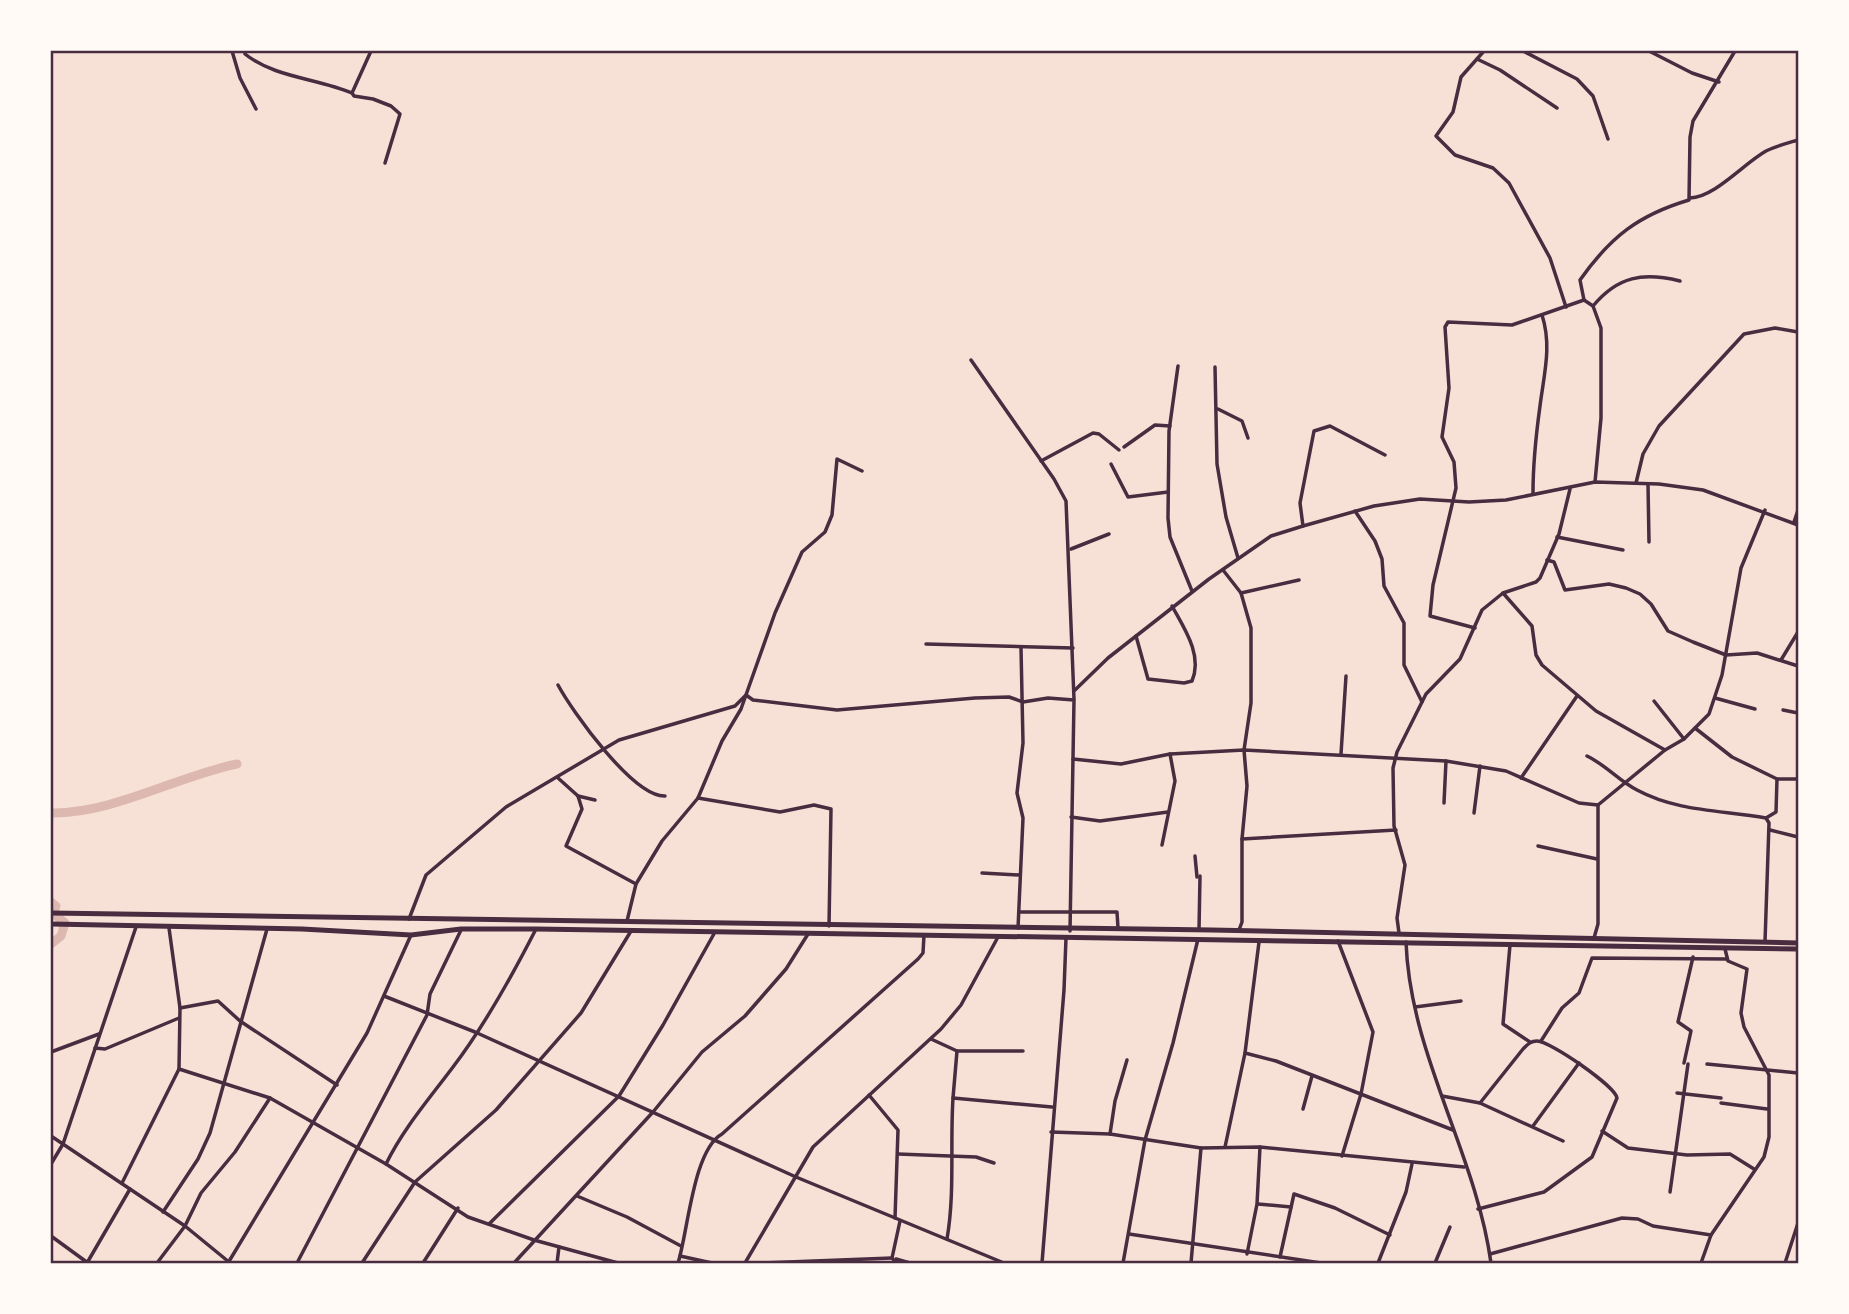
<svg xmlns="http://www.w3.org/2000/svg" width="1849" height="1314" font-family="'Work Sans',sans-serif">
  <rect width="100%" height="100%" fill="#f7e1d7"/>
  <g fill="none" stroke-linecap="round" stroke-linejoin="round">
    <g stroke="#dcb8b0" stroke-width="9">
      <path d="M51 813C113 814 177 776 237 764"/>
      <polyline points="51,902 56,906 53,913 65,923 61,936 51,944"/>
    </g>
    <g stroke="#4a2c40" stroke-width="3.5">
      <polyline points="232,51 240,78 256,109"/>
      <polyline points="371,51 352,93 354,96 373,99 391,106 400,114 385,163"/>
      <polyline points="1484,51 1461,77 1453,112 1436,136 1455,155 1493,168 1509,183 1550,258 1566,307"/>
      <polyline points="1523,51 1577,79 1593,96 1608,139"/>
      <polyline points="1649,51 1692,73 1719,82"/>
      <path d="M245 54C275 78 317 78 352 93"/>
      <polyline points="1477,59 1500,70 1557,108"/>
      <path d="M1690 198C1715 197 1743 164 1766 151 1776 146 1788 143 1798 140"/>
      <path d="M1593 306C1618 276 1643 272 1680 281"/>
      <polyline points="971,360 1054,479 1066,501 1074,699"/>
      <polyline points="1178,366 1169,431 1168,518 1170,537 1192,591"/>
      <polyline points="1215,367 1217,464 1226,517 1238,558"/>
      <polyline points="1218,409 1242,421 1248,438"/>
      <polyline points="1124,447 1155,425 1170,426"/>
      <polyline points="1041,461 1093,433 1099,434 1119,450"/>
      <polyline points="1111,464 1128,497 1168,492"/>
      <path d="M1595 482 1601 418V328L1593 306 1584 300 1580 280C1611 236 1639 215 1689 200L1690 137 1693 121 1735 51"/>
      <polyline points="1636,483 1643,454 1659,426 1744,334 1775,328 1798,332"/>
      <polyline points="1648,484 1649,542"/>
      <path d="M1533 493C1533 464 1536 435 1540 406 1544 374 1552 346 1542 315"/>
      <polyline points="1355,511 1375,541 1382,559 1384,586 1404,623 1404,665 1422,702"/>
      <polyline points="1794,522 1798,510"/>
      <polyline points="1303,526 1374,506 1420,499 1469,502 1506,500 1595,482 1659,484 1703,490 1798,525"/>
      <polyline points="1557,537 1623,550"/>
      <polyline points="1071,549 1109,534"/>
      <polyline points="1547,560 1554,562 1565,590 1609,584 1626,588 1640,594 1651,604 1668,631 1693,642 1726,655 1757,653 1798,666"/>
      <polyline points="1223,570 1241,593 1251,628 1251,703 1244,750 1247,786 1242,839 1242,922 1239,930"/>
      <polyline points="1241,593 1299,580"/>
      <polyline points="1503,593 1532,626 1536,655 1542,665 1596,711 1665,750"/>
      <polyline points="1475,628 1430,616 1433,585 1456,488 1454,462 1442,437 1449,388 1445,327 1448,322 1512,325 1584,300"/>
      <path d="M1136 636 1148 679 1184 683 1192 681C1203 655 1184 628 1172 606"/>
      <polyline points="926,644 1073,648"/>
      <polyline points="1781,660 1798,632"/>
      <path d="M558 685C572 711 633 797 665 796"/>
      <polyline points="1075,690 1108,658 1209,579 1271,536 1303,526 1300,503 1314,431 1330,426 1385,455"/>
      <polyline points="746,695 753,700 837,710 975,698 1009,697 1023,702 1048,698 1074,700 1070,931"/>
      <polyline points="1715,698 1755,709"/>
      <polyline points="1654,701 1684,739"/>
      <polyline points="1783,710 1798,713"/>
      <polyline points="1695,728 1732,757 1777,779 1798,779"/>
      <polyline points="1341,754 1346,676"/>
      <path d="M1587 756C1606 765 1619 781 1637 790 1678 812 1722 810 1766 818L1769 823 1765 942"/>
      <polyline points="1073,759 1121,764 1170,754 1244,750 1446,761 1506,771 1579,803 1598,805 1665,750 1684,739 1709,714 1722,675 1741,568 1765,510"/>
      <polyline points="558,778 578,796 595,800"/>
      <polyline points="1521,778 1577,696"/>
      <polyline points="578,796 582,809 566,846 636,884"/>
      <polyline points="698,798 780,812 814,805 831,809 829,926"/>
      <polyline points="1444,803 1446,761"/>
      <polyline points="1474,813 1480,766"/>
      <polyline points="1071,817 1100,821 1168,812"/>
      <polyline points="1766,818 1776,812 1777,779"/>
      <polyline points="1770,830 1798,837"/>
      <polyline points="1242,839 1396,830"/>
      <polyline points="1162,845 1175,781 1170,754"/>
      <polyline points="1538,846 1597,859"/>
      <polyline points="1195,856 1197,877"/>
      <polyline points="982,873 1020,875"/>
      <polyline points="1020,912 1117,912 1118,928"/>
      <polyline points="409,919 426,875 506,807 619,740 735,706 745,696"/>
      <polyline points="627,921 636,884 662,841 698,798 722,741 741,709 775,613 802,552 825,532 832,515 837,459 862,471"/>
      <polyline points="1018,928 1023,818 1017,793 1023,743 1021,648"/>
      <polyline points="1199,930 1200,876"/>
      <polyline points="1399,933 1397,918 1405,865 1394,826 1393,768 1397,752 1426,694 1460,659 1482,610 1503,593 1536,582 1540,578 1559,534 1570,489"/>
      <polyline points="1594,938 1598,924 1598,805"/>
      <polyline points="1338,941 1373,1032 1361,1094 1342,1156"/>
      <path d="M1406 942C1410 1055 1476 1153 1491 1263"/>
      <polyline points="1510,945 1503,1024 1530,1042"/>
      <polyline points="384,996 475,1032 796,1177 1004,1263"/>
      <polyline points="1415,1007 1461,1001"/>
      <polyline points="180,1008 218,1001 240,1021 337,1085"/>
      <polyline points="931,1039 957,1051 1023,1051"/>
      <polyline points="1541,1041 1562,1008 1579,993 1592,958 1726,959"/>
      <polyline points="95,1048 105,1049 179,1018"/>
      <polyline points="51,1052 99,1034"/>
      <polyline points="1245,1053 1276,1061 1453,1130"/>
      <polyline points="1684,1063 1691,1031 1678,1022 1693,957"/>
      <polyline points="1707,1064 1798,1073"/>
      <polyline points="179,1069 270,1098 386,1164 468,1217 534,1240 618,1263"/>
      <polyline points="1677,1093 1721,1098"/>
      <polyline points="869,1095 898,1130 895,1218"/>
      <polyline points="1442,1096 1480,1103 1563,1141"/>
      <polyline points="953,1098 957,1051"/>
      <polyline points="1721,1103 1767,1109"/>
      <polyline points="1303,1109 1312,1076"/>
      <polyline points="1533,1126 1579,1063"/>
      <polyline points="1602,1131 1628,1148 1687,1155 1730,1154 1754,1169"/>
      <polyline points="1051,1132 1110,1134 1201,1148 1260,1147 1464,1167"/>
      <polyline points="1110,1134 1115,1101 1127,1060"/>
      <polyline points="51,1136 185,1226 229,1262"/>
      <polyline points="1225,1147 1245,1053 1259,942"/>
      <polyline points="898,1154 976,1157 994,1163"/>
      <polyline points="51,1164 63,1144 136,927"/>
      <path d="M386 1164C403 1129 429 1099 453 1067 485 1025 512 976 536 929"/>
      <polyline points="122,1183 179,1069 180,1008 169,928"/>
      <polyline points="1670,1192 1688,1064"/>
      <polyline points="577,1196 627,1217 681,1246"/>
      <polyline points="1258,1204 1291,1207"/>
      <path d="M1478 1209 1544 1192 1592 1157 1617 1098C1615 1086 1550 1041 1537 1041 1531 1041 1528 1044 1523 1049L1480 1103"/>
      <polyline points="163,1212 198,1159 210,1133 267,929"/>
      <polyline points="489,1224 619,1096 663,1025 715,932"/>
      <polyline points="1129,1234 1321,1263"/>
      <polyline points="51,1236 88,1263"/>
      <path d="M947 1239C955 1193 950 1145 953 1098L1052 1107"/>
      <polyline points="1247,1254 1257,1204 1260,1147"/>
      <polyline points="1490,1254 1622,1218 1638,1219 1653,1226 1711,1235"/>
      <polyline points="680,1256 712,1263"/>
      <polyline points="1280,1257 1294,1194 1335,1208 1390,1235"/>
      <polyline points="896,1259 910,1263"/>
      <polyline points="87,1263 130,1189"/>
      <polyline points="157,1263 185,1226 201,1193 235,1152 270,1098"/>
      <polyline points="228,1263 367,1033 411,935"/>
      <polyline points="297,1263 427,1015 430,994 461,930"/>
      <polyline points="362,1263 415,1182 496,1110 581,1013 631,931"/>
      <polyline points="423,1263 458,1208"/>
      <polyline points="514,1263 653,1112 702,1052 745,1016 786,969 808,934"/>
      <polyline points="557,1263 559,1247"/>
      <path d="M678 1263C688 1232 693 1150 722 1134L918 959 923 953 924 935"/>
      <polyline points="745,1263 813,1147 941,1029 961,1005 998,937"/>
      <polyline points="762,1263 892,1258"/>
      <polyline points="896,1263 892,1258 900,1221"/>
      <polyline points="1123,1263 1145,1140 1173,1043 1198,939"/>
      <polyline points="1191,1263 1201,1148"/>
      <polyline points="1378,1263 1406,1192 1412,1164"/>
      <polyline points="1435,1263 1450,1227"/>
      <polyline points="1701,1263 1711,1235 1764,1157 1769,1137 1769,1075 1744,1027 1741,1013 1747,969 1728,961 1725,949"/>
      <polyline points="1785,1263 1798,1223"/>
    </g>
    <polyline stroke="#4a2c40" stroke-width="3.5" points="1042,1263 1064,990 1066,938"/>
    <g stroke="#4a2c40" stroke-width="5">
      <polyline points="51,913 1212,930 1798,943"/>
      <polyline points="51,924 302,929 411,935 461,929 536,929 1798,949"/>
    </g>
  </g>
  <rect width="1849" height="1314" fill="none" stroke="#fffaf5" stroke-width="105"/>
  <rect x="52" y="52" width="1745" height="1210" fill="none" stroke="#4a2c40" stroke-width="2.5"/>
</svg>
